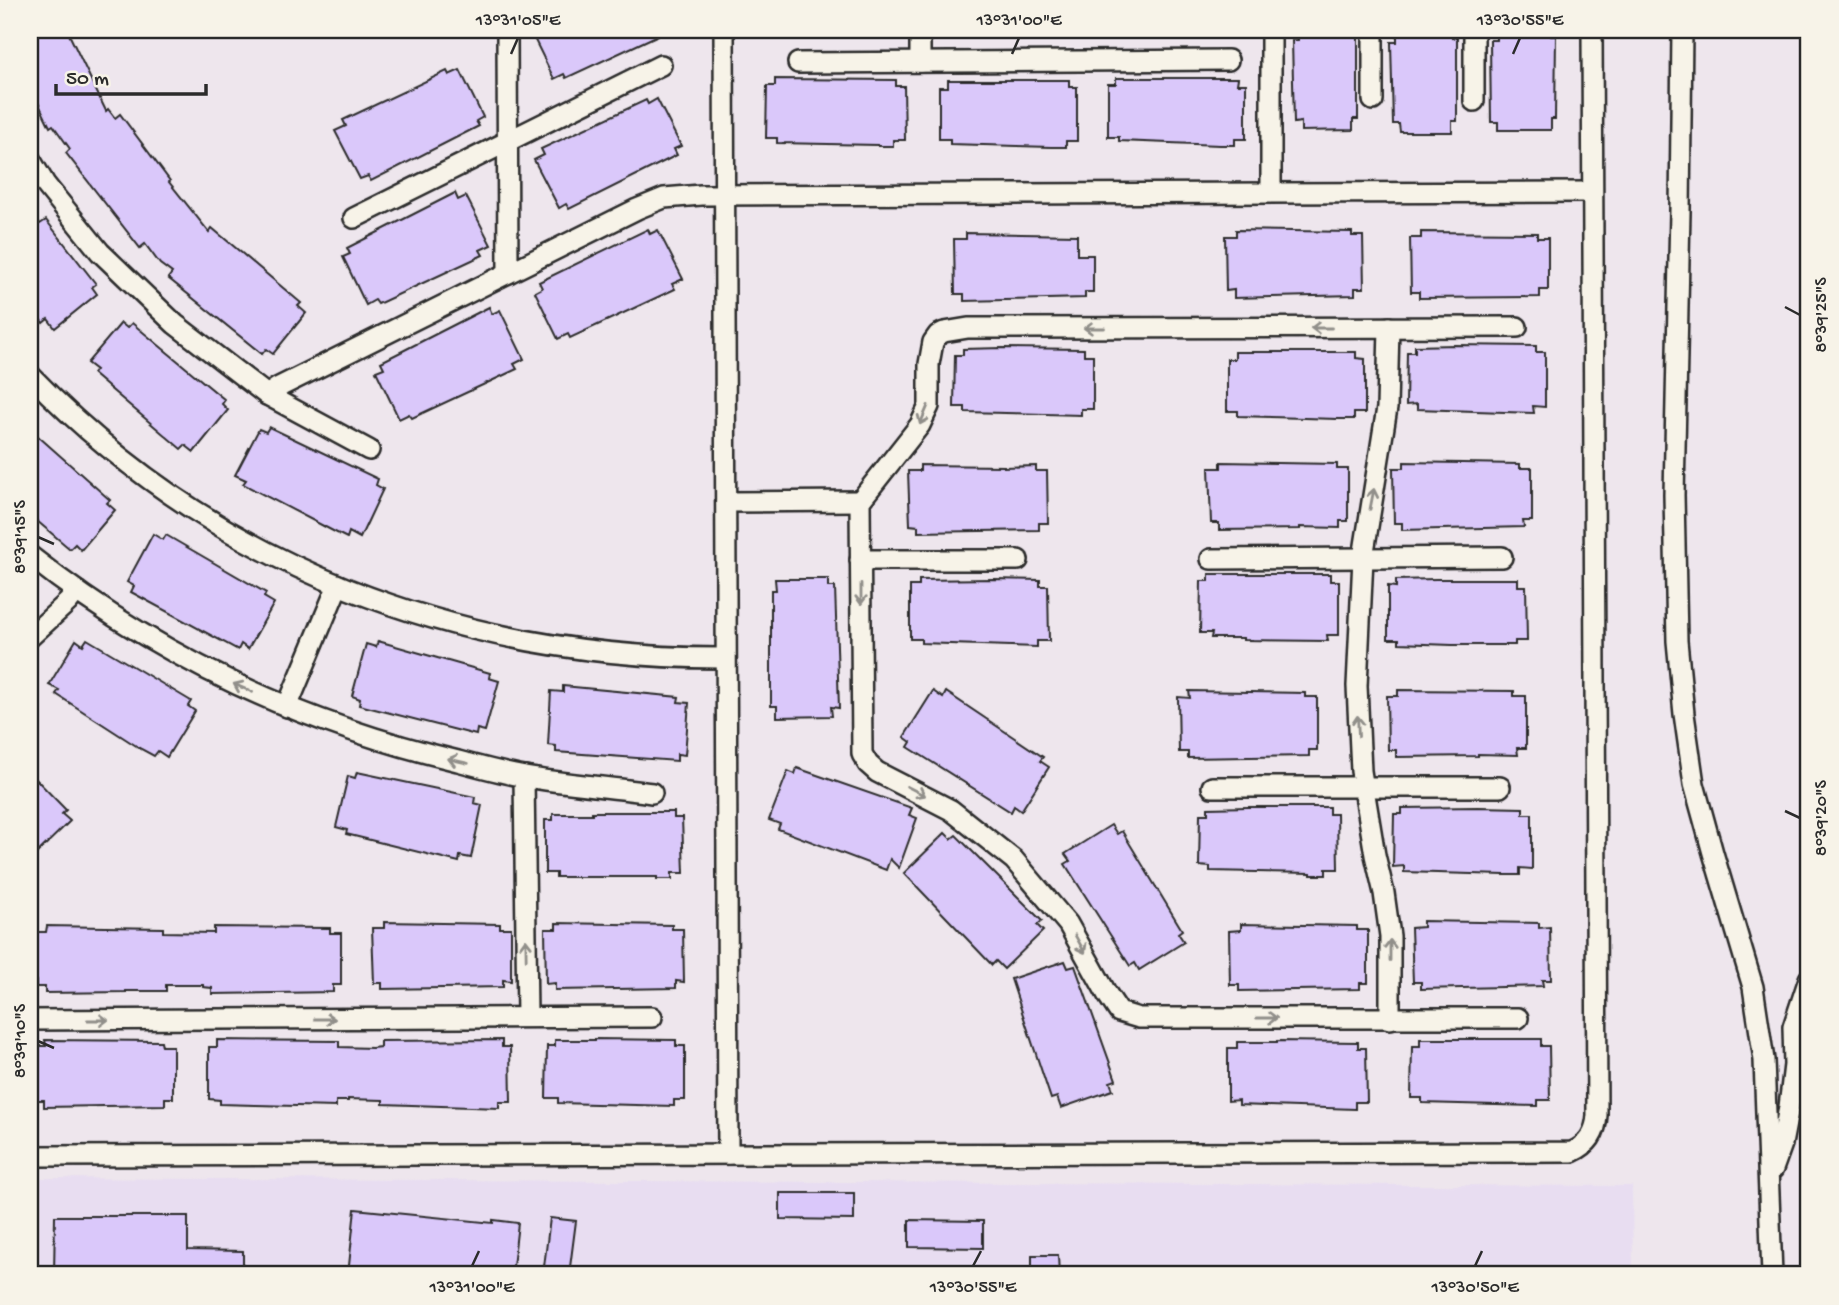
<svg xmlns="http://www.w3.org/2000/svg" width="1839" height="1305" font-family="'Gochi Hand',sans-serif">
  <rect width="100%" height="100%" fill="#eee6ed"/>
  <filter id="ink" filterUnits="userSpaceOnUse"><feTurbulence type="fractalNoise" baseFrequency=".0143" numOctaves="2"/><feDisplacementMap in="SourceGraphic" scale="14" xChannelSelector="R" yChannelSelector="G"/><feConvolveMatrix kernelMatrix="1 2 1 2 8 2 1 2 1" color-interpolation-filters="sRGB"/></filter>
  <g filter="url(#ink)">
    <polygon fill="#e8ddf1" points="30,1178 1632,1186 1633,1275 30,1275"/>
    <g fill="#dac8fa" stroke="#2b2b2b" stroke-width="2">
      <polygon points="30,30 67,30 106,111 108,109 115,118 120,114 170,181 169,182 209,232 212,228 301,303 298,306 306,313 273,354 266,349 262,354 168,278 172,273 160,264 145,244 140,248 66,153 70,149 53,125 50,127 30,86"/>
      <polygon points="530,30 669,30 566,78 564,74 554,79"/>
      <polygon points="1298,30 1353,30 1353,36 1358,36 1358,119 1353,119 1353,130 1301,131 1301,122 1294,123 1292,40 1298,40"/>
      <polygon points="1397,30 1452,30 1452,38 1457,37 1457,121 1452,121 1452,132 1400,132 1399,124 1393,124 1391,42 1397,42"/>
      <polygon points="1496,30 1550,30 1551,36 1556,36 1555,119 1551,119 1551,130 1498,130 1498,122 1491,122 1490,40 1496,40"/>
      <polygon points="460,70 483,117 476,121 479,126 371,181 368,176 360,179 335,131 346,126 343,120 447,71 449,75"/>
      <polygon points="1116,78 1238,78 1237,84 1246,84 1246,139 1235,139 1235,145 1220,145 1119,141 1119,137 1108,137 1108,84 1116,84"/>
      <polygon points="775,79 896,80 896,86 904,86 905,140 893,140 893,146 878,146 878,145 777,143 777,138 766,138 767,86 775,86"/>
      <polygon points="948,80 1069,80 1069,87 1077,87 1077,141 1066,141 1066,147 1051,147 950,144 950,139 939,139 939,87 948,87"/>
      <polygon points="657,99 681,146 674,149 677,155 569,209 566,204 559,208 534,160 544,155 541,149 646,100 648,104"/>
      <polygon points="455,193 458,200 466,196 491,245 480,250 483,255 378,304 375,300 366,305 343,257 350,254 347,248"/>
      <polygon points="30,212 40,224 46,220 96,284 92,287 97,294 55,328 48,319 43,323 33,311 38,307 30,297"/>
      <polygon points="648,229 650,234 658,230 683,279 672,284 675,289 570,338 568,334 558,339 535,292 542,288 539,282"/>
      <polygon points="1236,230 1352,232 1352,236 1363,236 1364,288 1355,288 1355,295 1234,298 1234,290 1226,291 1225,236 1236,236"/>
      <polygon points="1421,232 1537,233 1537,238 1548,238 1548,290 1540,290 1540,297 1419,298 1419,292 1411,292 1410,238 1421,238"/>
      <polygon points="966,233 1077,235 1077,255 1093,255 1093,292 1085,292 1085,298 964,301 964,294 955,294 954,239 966,239"/>
      <polygon points="489,307 492,314 500,310 524,359 514,364 517,369 412,418 409,414 399,419 376,371 384,368 381,362"/>
      <polygon points="121,323 127,328 132,323 225,400 222,404 228,410 194,452 185,445 181,449 93,374 96,370 87,363"/>
      <polygon points="1455,345 1536,346 1536,352 1545,352 1545,407 1533,406 1534,413 1417,409 1417,404 1406,405 1407,352 1415,352 1415,346"/>
      <polygon points="1003,348 1084,349 1084,355 1093,355 1093,409 1081,409 1081,415 965,412 965,407 954,407 955,355 963,355 963,349"/>
      <polygon points="1235,352 1356,352 1356,358 1365,359 1365,413 1354,413 1354,419 1338,419 1238,416 1238,411 1227,411 1227,359 1235,359"/>
      <polygon points="269,427 378,479 376,485 383,489 360,538 349,532 347,538 333,531 243,484 246,480 235,475 259,429 266,432"/>
      <polygon points="30,429 110,500 107,503 115,510 81,550 75,544 70,549 30,515"/>
      <polygon points="1221,462 1337,464 1337,469 1348,469 1348,521 1340,521 1340,528 1300,527 1300,529 1219,530 1219,523 1211,523 1209,468 1221,468"/>
      <polygon points="1404,462 1520,464 1520,468 1532,468 1532,521 1523,521 1524,527 1402,530 1402,523 1394,523 1393,468 1404,468"/>
      <polygon points="920,465 1004,466 1004,467 1036,466 1036,471 1047,471 1048,523 1039,523 1039,530 918,532 918,526 910,525 908,471 920,471"/>
      <polygon points="153,534 163,540 166,535 266,593 264,597 274,603 248,649 241,644 238,650 131,592 134,586 127,582"/>
      <polygon points="1209,574 1330,574 1330,581 1339,581 1339,635 1327,635 1328,641 1243,640 1243,638 1211,638 1212,633 1200,633 1201,581 1209,581"/>
      <polygon points="775,579 828,579 828,587 835,587 839,708 831,707 832,716 777,717 777,706 771,706 771,590 776,590"/>
      <polygon points="994,579 1040,580 1040,586 1048,586 1049,641 1037,641 1037,647 921,643 921,639 910,639 910,586 919,586 919,580"/>
      <polygon points="1436,579 1518,579 1518,586 1526,586 1527,641 1515,641 1515,645 1452,645 1399,643 1399,639 1388,639 1388,586 1396,587 1396,580"/>
      <polygon points="87,639 191,701 188,706 195,711 167,757 158,751 154,756 141,749 56,694 59,690 49,685 76,640 83,645"/>
      <polygon points="378,641 490,673 489,678 499,681 485,731 477,729 476,735 359,705 360,699 352,696 366,644 376,647"/>
      <polygon points="563,686 679,697 678,702 689,703 685,755 677,754 677,761 556,752 556,746 548,745 551,691 563,692"/>
      <polygon points="1398,690 1514,691 1514,696 1526,696 1526,748 1517,748 1518,755 1478,754 1478,756 1396,757 1396,750 1388,750 1387,696 1398,696"/>
      <polygon points="933,691 943,698 946,692 1043,757 1040,761 1049,767 1021,811 1014,806 1011,812 908,747 911,742 904,737"/>
      <polygon points="1189,691 1305,693 1305,697 1317,697 1317,750 1309,750 1309,756 1188,758 1188,752 1179,752 1178,697 1190,698"/>
      <polygon points="797,768 912,808 909,815 917,818 899,868 890,859 886,870 778,829 780,824 769,820 788,771 795,774"/>
      <polygon points="357,772 475,797 474,803 482,805 471,858 460,856 459,862 346,834 347,830 336,827 348,776 355,778"/>
      <polygon points="30,773 66,810 62,814 70,821 30,860"/>
      <polygon points="1248,807 1329,807 1329,814 1337,814 1338,869 1326,869 1326,875 1311,875 1311,873 1210,871 1210,867 1199,866 1200,814 1208,814 1208,808"/>
      <polygon points="1478,807 1523,808 1523,814 1532,814 1532,869 1520,868 1520,875 1505,875 1404,872 1404,866 1393,867 1394,814 1402,814 1402,808"/>
      <polygon points="592,812 674,812 674,818 682,818 684,873 672,873 672,879 657,879 657,877 556,877 556,873 545,873 545,820 553,820 553,814 592,814"/>
      <polygon points="1111,825 1117,834 1122,831 1182,930 1178,933 1184,942 1139,970 1135,963 1130,966 1065,864 1070,861 1065,854"/>
      <polygon points="945,833 951,839 956,835 1042,921 1037,925 1043,931 1004,969 996,961 992,965 904,873"/>
      <polygon points="1423,921 1539,923 1539,928 1550,927 1551,980 1542,980 1543,986 1421,989 1421,982 1413,982 1411,928 1423,927"/>
      <polygon points="384,922 500,924 500,928 511,928 511,981 503,980 503,987 382,989 382,983 374,983 372,928 384,928"/>
      <polygon points="556,923 672,925 672,929 683,929 684,982 676,981 676,988 555,990 555,983 546,984 545,929 556,929"/>
      <polygon points="1241,924 1357,926 1357,930 1368,930 1368,983 1360,983 1360,989 1239,991 1239,985 1230,985 1229,931 1241,930"/>
      <polygon points="47,926 163,928 163,932 214,933 214,927 330,928 330,933 341,933 341,985 333,985 333,992 212,994 212,988 203,987 203,985 166,985 166,991 126,991 126,992 45,993 45,987 36,987 35,932 46,932"/>
      <polygon points="1065,961 1068,968 1075,966 1116,1080 1110,1082 1113,1090 1061,1108 1057,1097 1051,1099 1011,979"/>
      <polygon points="595,1039 676,1040 676,1046 685,1046 685,1100 674,1100 674,1106 558,1103 558,1098 546,1098 547,1046 555,1046 555,1040 595,1040"/>
      <polygon points="1420,1039 1541,1039 1541,1046 1549,1046 1550,1100 1538,1100 1538,1106 1422,1103 1422,1098 1411,1098 1412,1046 1420,1046"/>
      <polygon points="45,1040 161,1041 162,1046 173,1046 173,1098 165,1098 165,1105 44,1107 44,1100 35,1100 34,1046 46,1046"/>
      <polygon points="217,1040 339,1041 339,1047 372,1048 380,1047 380,1041 502,1040 502,1047 510,1047 511,1102 499,1102 499,1108 383,1104 383,1100 348,1099 348,1101 336,1101 336,1107 220,1104 220,1100 209,1099 209,1047 217,1047"/>
      <polygon points="1277,1041 1358,1042 1358,1048 1366,1048 1367,1102 1355,1102 1355,1109 1239,1105 1239,1100 1228,1101 1228,1048 1237,1048 1237,1042 1277,1042"/>
      <polygon points="780,1193 854,1193 854,1220 780,1219"/>
      <polygon points="355,1209 493,1223 493,1220 518,1223 512,1275 348,1275"/>
      <polygon points="55,1216 188,1216 188,1250 243,1251 243,1275 54,1275"/>
      <polygon points="550,1218 576,1221 569,1275 543,1275"/>
      <polygon points="909,1220 983,1221 983,1248 909,1247"/>
      <polygon points="1032,1255 1058,1255 1059,1275 1032,1275"/>
    </g>
    <g fill="none" stroke-linecap="round" stroke-linejoin="round">
      <defs>
        <g id="minor">
          <polyline points="507,30 508,273"/>
          <polyline points="724,30 728,1154"/>
          <polyline points="920,30 920,62"/>
          <polyline points="1271,30 1271,192"/>
          <polyline points="1373,30 1373,100"/>
          <polyline points="1474,30 1474,101"/>
          <polyline points="1682,30 1680,211 1674,495 1677,641 1684,714 1694,784 1713,853 1753,987 1764,1060 1772,1275"/>
          <polyline points="798,63 1228,60"/>
          <polyline points="30,159 45,184 100,252 175,324 267,395 369,450"/>
          <polyline points="354,218 661,65"/>
          <polyline points="1389,327 1387,408 1363,558 1357,686 1361,771 1375,855 1384,893 1390,936 1390,1019"/>
          <polyline points="1517,327 968,328 944,332 938,335 933,342 929,364 929,406 920,425 860,501 862,754 868,764 877,772 951,810 1014,860 1068,924 1107,994 1119,1012 1139,1018 1518,1018"/>
          <path d="M30 375C215 567 461 659 725 658"/>
          <polyline points="267,395 277,388 637,209 664,198 701,195 1592,192"/>
          <polyline points="726,502 860,501"/>
          <path d="M30 556C156 656 302 724 458 761 480 767 503 773 525 777 567 784 610 787 652 793"/>
          <polyline points="1211,559 1502,557"/>
          <polyline points="860,560 1018,560"/>
          <polyline points="30,637 68,602 77,591"/>
          <polyline points="287,707 338,585"/>
          <polyline points="524,777 527,1017"/>
          <polyline points="1212,787 1500,787"/>
          <polyline points="30,1020 652,1017"/>
          <path d="M30 1156 1572 1152C1588 1145 1596 1133 1597 1115L1592 30"/>
          <polyline points="1773,1169 1782,1144 1789,1107 1794,1065 1793,1027 1809,979"/>
        </g>
      </defs>
      <use href="#minor" stroke="#2b2b2b" stroke-width="24"/>
      <use href="#minor" stroke="#f7f3e8" stroke-width="19"/>
    </g>
    <defs><path id="oneway-shaft" d="M-6 0H5M1.5-3L5.5 0L1.5 3" fill="none" stroke-width="1.6" stroke-linecap="round" stroke-linejoin="round" transform="scale(1.75)"/></defs>
    <g stroke="#918f8a">
      <use href="#oneway-shaft" transform="translate(1094 328) rotate(180)"/>
      <use href="#oneway-shaft" transform="translate(1321 328) rotate(180)"/>
      <use href="#oneway-shaft" transform="translate(924 415) rotate(113)"/>
      <use href="#oneway-shaft" transform="translate(1372 499) rotate(-79)"/>
      <use href="#oneway-shaft" transform="translate(861 594) rotate(90)"/>
      <use href="#oneway-shaft" transform="translate(243 688) rotate(-156)"/>
      <use href="#oneway-shaft" transform="translate(1358 726) rotate(-93)"/>
      <use href="#oneway-shaft" transform="translate(458 761) rotate(-167)"/>
      <use href="#oneway-shaft" transform="translate(916 791) rotate(27)"/>
      <use href="#oneway-shaft" transform="translate(1080 944) rotate(61)"/>
      <use href="#oneway-shaft" transform="translate(526 949) rotate(-91)"/>
      <use href="#oneway-shaft" transform="translate(1390 950) rotate(-90)"/>
      <use href="#oneway-shaft" transform="translate(1267 1018)"/>
      <use href="#oneway-shaft" transform="translate(325 1019)"/>
      <use href="#oneway-shaft" transform="translate(98 1020)"/>
    </g>
  </g>
  <path fill="none" stroke="#2b2b2b" stroke-width="2.5" d="M511 54 518 38M1012 54 1019 38M1513 54 1520 38M1785 307 1800 315M38 537 54 544M1785 811 1800 818M38 1041 54 1048M472 1266 479 1251M973 1266 981 1251M1475 1266 1482 1251"/>
  <rect width="1839" height="1305" fill="none" stroke="#f7f3e8" stroke-width="77"/>
  <path d="M56 84v10h150v-10" fill="none" stroke="#2b2b2b" stroke-width="3.5"/>
  <text x="66" y="84" font-size="21" fill="#2b2b2b" stroke="#f7f3e8" stroke-width="5" paint-order="stroke">50 m</text>
  <rect x="38" y="38" width="1762" height="1228" fill="none" stroke="#2b2b2b" stroke-width="2.5"/>
  <g font-size="18" text-anchor="middle" fill="#2b2b2b">
    <text x="518" y="25">13°31'05"E</text>
    <text x="1019" y="25">13°31'00"E</text>
    <text x="1520" y="25">13°30'55"E</text>
    <text transform="translate(1820 315) rotate(-90)" y="6">8°39'25"S</text>
    <text transform="translate(19 537) rotate(-90)" y="6">8°39'15"S</text>
    <text transform="translate(1820 818) rotate(-90)" y="6">8°39'20"S</text>
    <text transform="translate(19 1041) rotate(-90)" y="6">8°39'10"S</text>
    <text x="472" y="1292">13°31'00"E</text>
    <text x="973" y="1292">13°30'55"E</text>
    <text x="1475" y="1292">13°30'50"E</text>
  </g>
</svg>
